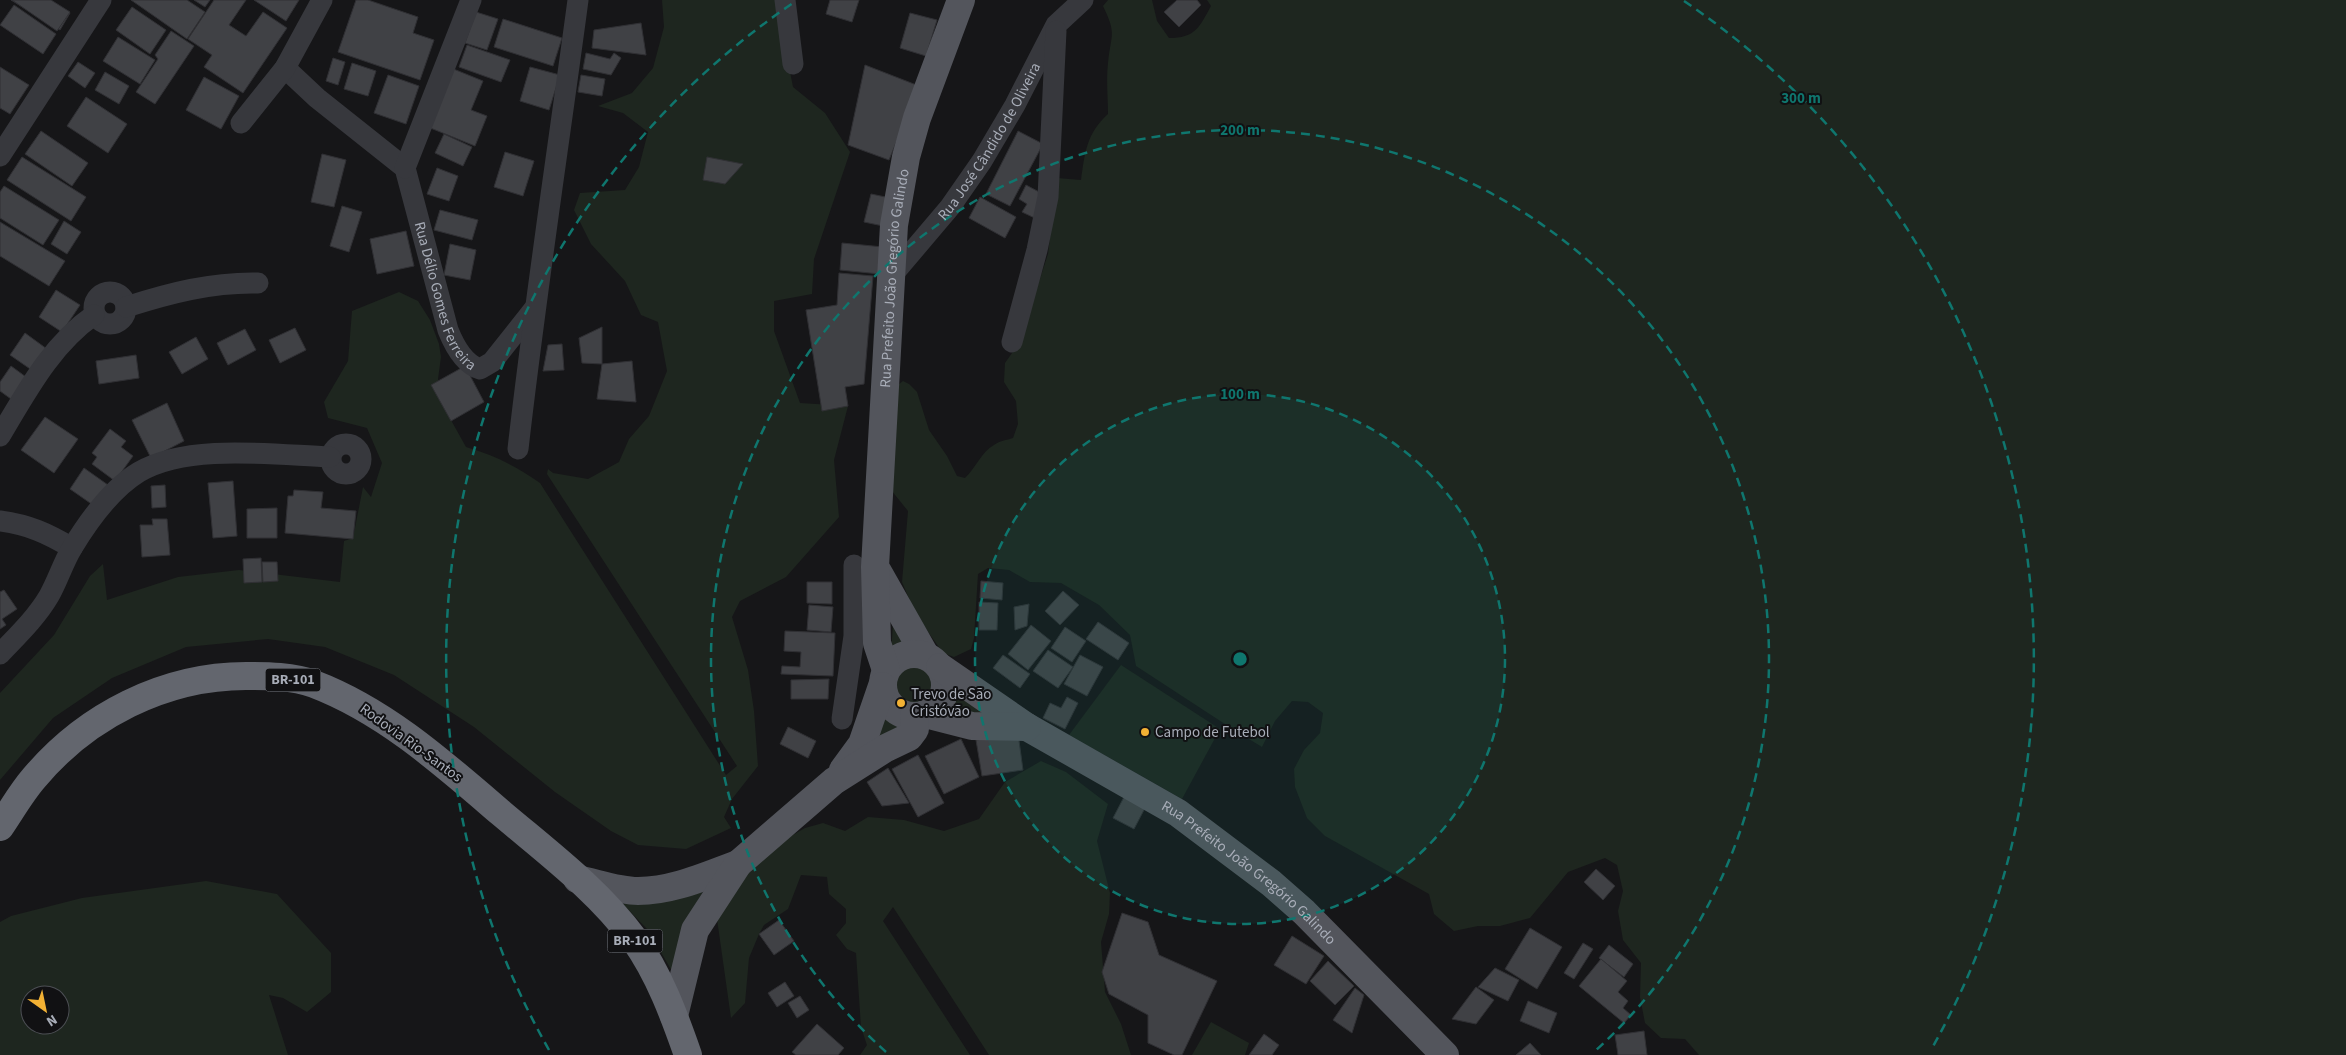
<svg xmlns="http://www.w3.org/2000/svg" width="2346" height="1055" font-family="'Source Sans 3',sans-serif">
  <rect width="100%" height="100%" fill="#161618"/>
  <g fill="#1e261f" fill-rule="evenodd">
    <path d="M662 0H776L793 87 825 113 850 152 814 259 812 294 774 301V331L800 403 848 406 834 460 839 517 786 577 740 601 732 617 748 670 754 711 758 766 732 799 724 817 731 828 686 849 638 845 611 831 555 792 474 727 394 675 325 647 268 639 186 647 112 678 53 718 0 780V693L54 635 90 576 103 564 107 600 178 577 239 570 340 582 344 541 353 538 363 487 371 497 382 463 367 428 328 418 324 402 348 361 352 311 399 292 418 301 430 320 439 344 441 357 438 379 442 404 466 447C494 455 516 466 540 483L726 775 737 766 547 474 548 469 553 473 588 479 619 462 629 439 649 416 667 371 658 322 641 315 625 281 591 244 574 210 580 193 625 190 639 167 648 132 623 113 598 106 632 93 653 68 664 27Z"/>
    <path d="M1108 0H1152L1157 21 1169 38C1195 38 1199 28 1211 6L1207 0H2346V1055H1699L1685 1039 1661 1038 1645 1023 1640 997 1641 963 1623 940 1618 911 1623 891 1617 865 1605 858 1568 872 1530 918 1500 926H1478L1454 931 1434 914 1429 894 1325 836 1307 818 1295 787 1294 769 1304 750 1320 733 1323 713 1308 702 1292 701 1275 721 1262 747 1234 730 1136 666 1130 635 1099 605 1061 583 1030 582 1009 570 988 568 978 574 974 638 971 649 954 657 943 653 916 615 902 582 908 511 887 485 895 387 903 381 909 384 917 392 929 430 947 456 957 476 965 478C976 468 981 452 994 445 999 441 1007 440 1013 438L1018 424 1016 401 1004 382 1005 363 1019 343 1048 254 1057 178 1081 180C1085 153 1086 134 1108 114 1108 97 1106 79 1108 63 1111 33 1117 35 1103 6Z"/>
    <polygon points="894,609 914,646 903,647 891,653"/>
    <circle cx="914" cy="685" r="21"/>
    <polygon points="1121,665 1220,729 1182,799 1069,735"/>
    <polygon points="951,689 989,711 985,716 942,714"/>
    <polygon points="879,705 892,720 905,729 859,756"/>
    <polygon points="1041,761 1066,772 1108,804 1097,841 1110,893 1109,914 1101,942 1105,992 1121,1024 1131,1055 989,1055 893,907 883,921 970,1055 860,1055 867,1045 861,1027 856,953 847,949 836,935 846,923 846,909 829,894 827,877 801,875 788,909 764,925 759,934 749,958 745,1003 731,1018 717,919 749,866 770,848 805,828 823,823 845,831 868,817 904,820 944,831 979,819 1005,782"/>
    <path d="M206 881 277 894 331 953V992L307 1012 283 998 269 995 288 1055H0V922L11 916 82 898ZM30 995H60V1025H30Z"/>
    <polygon points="707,885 696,904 676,978 648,930 619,900"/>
    <polygon points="1211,1022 1249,1043 1245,1055 1192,1055"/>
  </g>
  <g fill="#404145" stroke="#303034">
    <polygon points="11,0 48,0 70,13 60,30"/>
    <polygon points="12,0 51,0 70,12 57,31"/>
    <polygon points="131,0 187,0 205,12 187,39"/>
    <polygon points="194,0 210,0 205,7"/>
    <polygon points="214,0 246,0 229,25 246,36 263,12 287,28 243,93 204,67 212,55 188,39"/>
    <polygon points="254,0 299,0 286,21"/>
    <polygon points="356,0 368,0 418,17 413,33 434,40 420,80 338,52"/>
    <polygon points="830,0 859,0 852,22 826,14"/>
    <polygon points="1177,0 1197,0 1201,5 1179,27 1164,12"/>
    <polygon points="14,5 56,34 43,54 0,25"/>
    <polygon points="132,7 166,30 150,54 116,30"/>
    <polygon points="476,12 498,19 487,50 465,43"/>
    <polygon points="910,13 937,20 926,56 900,48"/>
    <polygon points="503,19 562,38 553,66 494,47"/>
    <polygon points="641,23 646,55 592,48 594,30"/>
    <polygon points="171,31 194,46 155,104 136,92 158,59 155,55"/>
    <polygon points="118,37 155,60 140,84 103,61"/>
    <polygon points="467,45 510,60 501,82 459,67"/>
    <polygon points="586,53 610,59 614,53 621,58 611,75 583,69"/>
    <polygon points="333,58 345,62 338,85 326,81"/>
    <polygon points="78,62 95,73 85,88 68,76"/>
    <polygon points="352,63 376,71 368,96 344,89"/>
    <polygon points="865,65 919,86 889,160 848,145"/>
    <polygon points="0,67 29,85 10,114 0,108"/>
    <polygon points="530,67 560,75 549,110 520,101"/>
    <polygon points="451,68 483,81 471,110 487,116 475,146 428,127"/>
    <polygon points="105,72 129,86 119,104 95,90"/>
    <polygon points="388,75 419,86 406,124 374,113"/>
    <polygon points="581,75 605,79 602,96 578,92"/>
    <polygon points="204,77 239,96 221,129 186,110"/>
    <polygon points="86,97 127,124 108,153 67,126"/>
    <polygon points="41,131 88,163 72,186 25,154"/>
    <polygon points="1018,131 1043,144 1010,206 986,194"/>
    <polygon points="444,134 472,147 463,166 435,153"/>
    <polygon points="505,152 534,161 523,196 494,187"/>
    <polygon points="322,154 346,160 334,207 311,202"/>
    <polygon points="22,157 86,197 71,221 7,180"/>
    <polygon points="707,157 743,164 725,184 703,180"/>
    <polygon points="437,168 458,176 449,201 427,194"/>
    <polygon points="1026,185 1041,193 1041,221 1022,212 1027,204 1019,199"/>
    <polygon points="4,186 59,220 43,245 0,218 0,192"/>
    <polygon points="871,194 895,199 888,227 864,222"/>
    <polygon points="980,197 1016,217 1005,238 969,218"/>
    <polygon points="342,206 362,212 349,252 330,246"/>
    <polygon points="440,210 478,220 472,240 434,230"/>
    <polygon points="64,221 81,232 67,254 51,244"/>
    <polygon points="0,222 65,261 49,286 0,256"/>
    <polygon points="406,231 414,266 377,274 370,239"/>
    <polygon points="842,243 883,247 880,274 840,270"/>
    <polygon points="450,244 476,250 470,280 444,275"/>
    <polygon points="839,273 873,276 864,384 845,387 848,406 822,411 806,310 837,305"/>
    <polygon points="56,290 80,305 62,332 39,317"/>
    <polygon points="602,327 602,364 582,363 579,338"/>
    <polygon points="295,328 306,350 280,363 269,340"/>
    <polygon points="245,329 256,350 228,365 217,343"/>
    <polygon points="25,333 51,352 36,373 10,355"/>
    <polygon points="196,337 208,359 182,374 169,352"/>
    <polygon points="562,344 564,370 543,371 548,345"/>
    <polygon points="136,355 139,378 99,384 96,361"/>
    <polygon points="632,361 636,402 597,399 602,364"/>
    <polygon points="11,366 26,377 11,399 0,391 0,382"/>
    <polygon points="465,366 484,402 451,421 431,385"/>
    <polygon points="167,403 184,441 151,458 132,420"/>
    <polygon points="45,417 78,439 54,473 21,450"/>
    <polygon points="110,429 126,441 121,447 133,456 115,481 92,464 97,457 92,453"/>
    <polygon points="84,468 108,485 93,505 70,489"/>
    <polygon points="233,481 237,536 213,538 208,483"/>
    <polygon points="165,485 166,507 152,508 151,486"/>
    <polygon points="294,490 323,492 321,508 356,511 353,539 285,533 288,496 293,496"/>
    <polygon points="277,508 277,538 247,538 247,509"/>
    <polygon points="152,519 167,519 170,555 142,557 140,525 153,525"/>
    <polygon points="261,558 262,582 244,583 243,559"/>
    <polygon points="262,562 277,562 278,581 263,582"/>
    <polygon points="981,581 1003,583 1002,600 980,598"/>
    <polygon points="807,582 832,582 832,604 807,603"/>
    <polygon points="4,590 17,609 2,619 6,625 0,629 0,592"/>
    <polygon points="1063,591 1079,605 1060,625 1045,611"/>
    <polygon points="979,602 998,603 997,630 979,630"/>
    <polygon points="1029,604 1027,626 1015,630 1014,607"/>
    <polygon points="809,605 833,607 831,632 807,630"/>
    <polygon points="1098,622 1129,643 1118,660 1086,639"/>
    <polygon points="1031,625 1051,641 1028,670 1008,654"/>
    <polygon points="1065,627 1086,641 1072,662 1051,648"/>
    <polygon points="785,631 835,633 833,676 781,674 782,666 800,667 801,652 784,651"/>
    <polygon points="1048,650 1073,667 1058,688 1033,671"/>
    <polygon points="1003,655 1030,674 1020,688 993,668"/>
    <polygon points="1080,655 1103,667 1087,696 1064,684"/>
    <polygon points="829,679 828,699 791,699 791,680"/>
    <polygon points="1067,697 1078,703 1065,729 1043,718 1050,703 1061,708"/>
    <polygon points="788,727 816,741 808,758 780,744"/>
    <polygon points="1018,733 1023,770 982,776 976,740"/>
    <polygon points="961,739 979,777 944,794 925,756"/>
    <polygon points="918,755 944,803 918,817 892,769"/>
    <polygon points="888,768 909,803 882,806 867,782"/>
    <polygon points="1124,797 1145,808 1134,829 1113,818"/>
    <polygon points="1596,869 1615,886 1603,900 1584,882"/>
    <polygon points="1122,913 1148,922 1159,955 1217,981 1182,1055 1174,1055 1148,1043 1148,1015 1109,994 1102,972"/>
    <polygon points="779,920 794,941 774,955 759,934"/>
    <polygon points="1530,928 1562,947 1537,989 1505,969"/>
    <polygon points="1292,936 1324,956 1306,984 1274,965"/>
    <polygon points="1583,943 1593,949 1574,979 1564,973"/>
    <polygon points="1609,945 1633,964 1624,977 1599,958"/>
    <polygon points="1601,959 1627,981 1618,992 1628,1001 1623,1008 1631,1015 1624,1023 1579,986"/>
    <polygon points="1328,961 1354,986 1335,1005 1310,981"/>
    <polygon points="1495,968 1519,980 1508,1001 1478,987"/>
    <polygon points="785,982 794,996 777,1007 768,993"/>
    <polygon points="1476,987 1494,1000 1476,1024 1452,1019"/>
    <polygon points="1355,988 1364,995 1352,1033 1333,1020"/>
    <polygon points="800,996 809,1010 797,1018 788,1003"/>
    <polygon points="1528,1001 1557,1013 1549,1033 1520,1021"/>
    <polygon points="817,1024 844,1048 838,1055 796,1055 792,1052"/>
    <polygon points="1644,1031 1647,1055 1618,1055 1615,1035"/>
    <polygon points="1264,1034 1279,1045 1272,1055 1249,1055"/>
    <polygon points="1530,1043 1541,1055 1516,1055"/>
  </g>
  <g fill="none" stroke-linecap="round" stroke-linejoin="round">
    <g stroke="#37383d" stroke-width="21">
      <polyline points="785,0 793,64"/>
      <path id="s1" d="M285 68 317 98 405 168 448 330C454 345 464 364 480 369L492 362 534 309"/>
      <polyline points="241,123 285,68 322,0"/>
      <polyline points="0,156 101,0"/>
      <polyline points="405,168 471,0"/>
      <path id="s2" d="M889 279 950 207 982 161 1015 105 1056 25 1083 0"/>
      <circle cx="110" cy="308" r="16"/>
      <path d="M126 307C170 293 212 282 258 283"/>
      <polyline points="1012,342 1037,250 1048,197 1056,31"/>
      <path d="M0 436C27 391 51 345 94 315"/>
      <circle cx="346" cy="459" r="15"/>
      <path d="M518 449C535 299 558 150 578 0"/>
      <path d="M0 521C29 525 47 533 72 548"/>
      <path d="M0 654C18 635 36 618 49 596 58 580 63 563 72 548 89 520 111 489 139 472 188 443 275 455 330 457"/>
      <polyline points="842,719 854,636 854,565"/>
    </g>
    <g stroke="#53555c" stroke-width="28">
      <polyline points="878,572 925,655"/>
      <circle cx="914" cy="685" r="31"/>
      <path id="s3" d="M940 667 1027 727 1178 813 1271 883 1304 912 1445 1055"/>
      <path id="s4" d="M886 670 877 643 875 567 894 225 906 157 917 118 961 0"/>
      <polyline points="925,714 972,726 1027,727"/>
      <polyline points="843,770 862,744 882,686"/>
      <path d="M577 879C597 883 618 891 638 891 673 891 705 876 738 864"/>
      <polyline points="674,1016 695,930 738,864 834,781 886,748 909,737 915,729 914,716"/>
    </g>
    <path stroke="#63666e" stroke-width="28" d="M0 827C11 811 21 793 34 778 86 716 164 676 246 676 267 676 293 676 314 684 385 711 444 764 501 813 547 852 598 890 634 939 659 974 674 1015 688 1055"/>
  </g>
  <circle cx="1240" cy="659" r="265" fill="#0f766e" fill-opacity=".12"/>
  <g fill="none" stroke="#0f766e" stroke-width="2.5" stroke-dasharray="9 6">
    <circle cx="1240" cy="659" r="265"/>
    <path d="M886 1052A529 529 0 1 1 1594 1052"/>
    <path d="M549 1050A794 794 0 0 1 796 1M1684 1A794 794 0 0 1 1931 1050"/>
  </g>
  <g fill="#f2b134" stroke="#111113" stroke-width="2">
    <circle cx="901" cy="703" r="5"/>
    <circle cx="1145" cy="732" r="5"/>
  </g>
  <g text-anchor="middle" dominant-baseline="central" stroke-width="4" stroke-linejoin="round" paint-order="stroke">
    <g fill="#111113" stroke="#7b7e86" stroke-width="1">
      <rect x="265.5" y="668.5" width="55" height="23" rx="4"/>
      <rect x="607.5" y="929.5" width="55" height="23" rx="4"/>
    </g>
    <g font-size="14" font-weight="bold" fill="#a8adb8">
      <text x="293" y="680">BR-101</text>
      <text x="635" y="941">BR-101</text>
    </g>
    <g font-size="15" fill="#a8adb8" stroke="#111113">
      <text stroke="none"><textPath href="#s2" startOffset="171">Rua José Cândido de Oliveira</textPath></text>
      <text stroke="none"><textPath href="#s4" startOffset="394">Rua Prefeito João Gregório Galindo</textPath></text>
      <text stroke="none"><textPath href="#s1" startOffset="291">Rua Délio Gomes Ferreira</textPath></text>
      <text transform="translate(411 743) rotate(36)">Rodovia Rio-Santos</text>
      <text stroke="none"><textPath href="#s3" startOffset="372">Rua Prefeito João Gregório Galindo</textPath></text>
    </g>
    <g font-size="15" fill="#a8adb8" stroke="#111113" text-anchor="start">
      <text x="911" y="694">Trevo de São<tspan x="911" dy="17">Cristóvão</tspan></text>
      <text x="1155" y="732">Campo de Futebol</text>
    </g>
  </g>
  <circle cx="1240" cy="659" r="8" fill="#0f766e" stroke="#111113" stroke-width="2.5"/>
  <g font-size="15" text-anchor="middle" font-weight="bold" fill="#0f766e" stroke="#111113" stroke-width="4" stroke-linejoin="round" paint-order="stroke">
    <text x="1801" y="103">300 m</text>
    <text x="1240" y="135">200 m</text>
    <text x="1240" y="399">100 m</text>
  </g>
  <g transform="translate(45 1010) rotate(147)"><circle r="24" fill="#111113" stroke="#4d4f55"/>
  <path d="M0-4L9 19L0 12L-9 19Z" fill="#f2b134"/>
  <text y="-8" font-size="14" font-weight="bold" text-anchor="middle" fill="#a8adb8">N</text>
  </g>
</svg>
